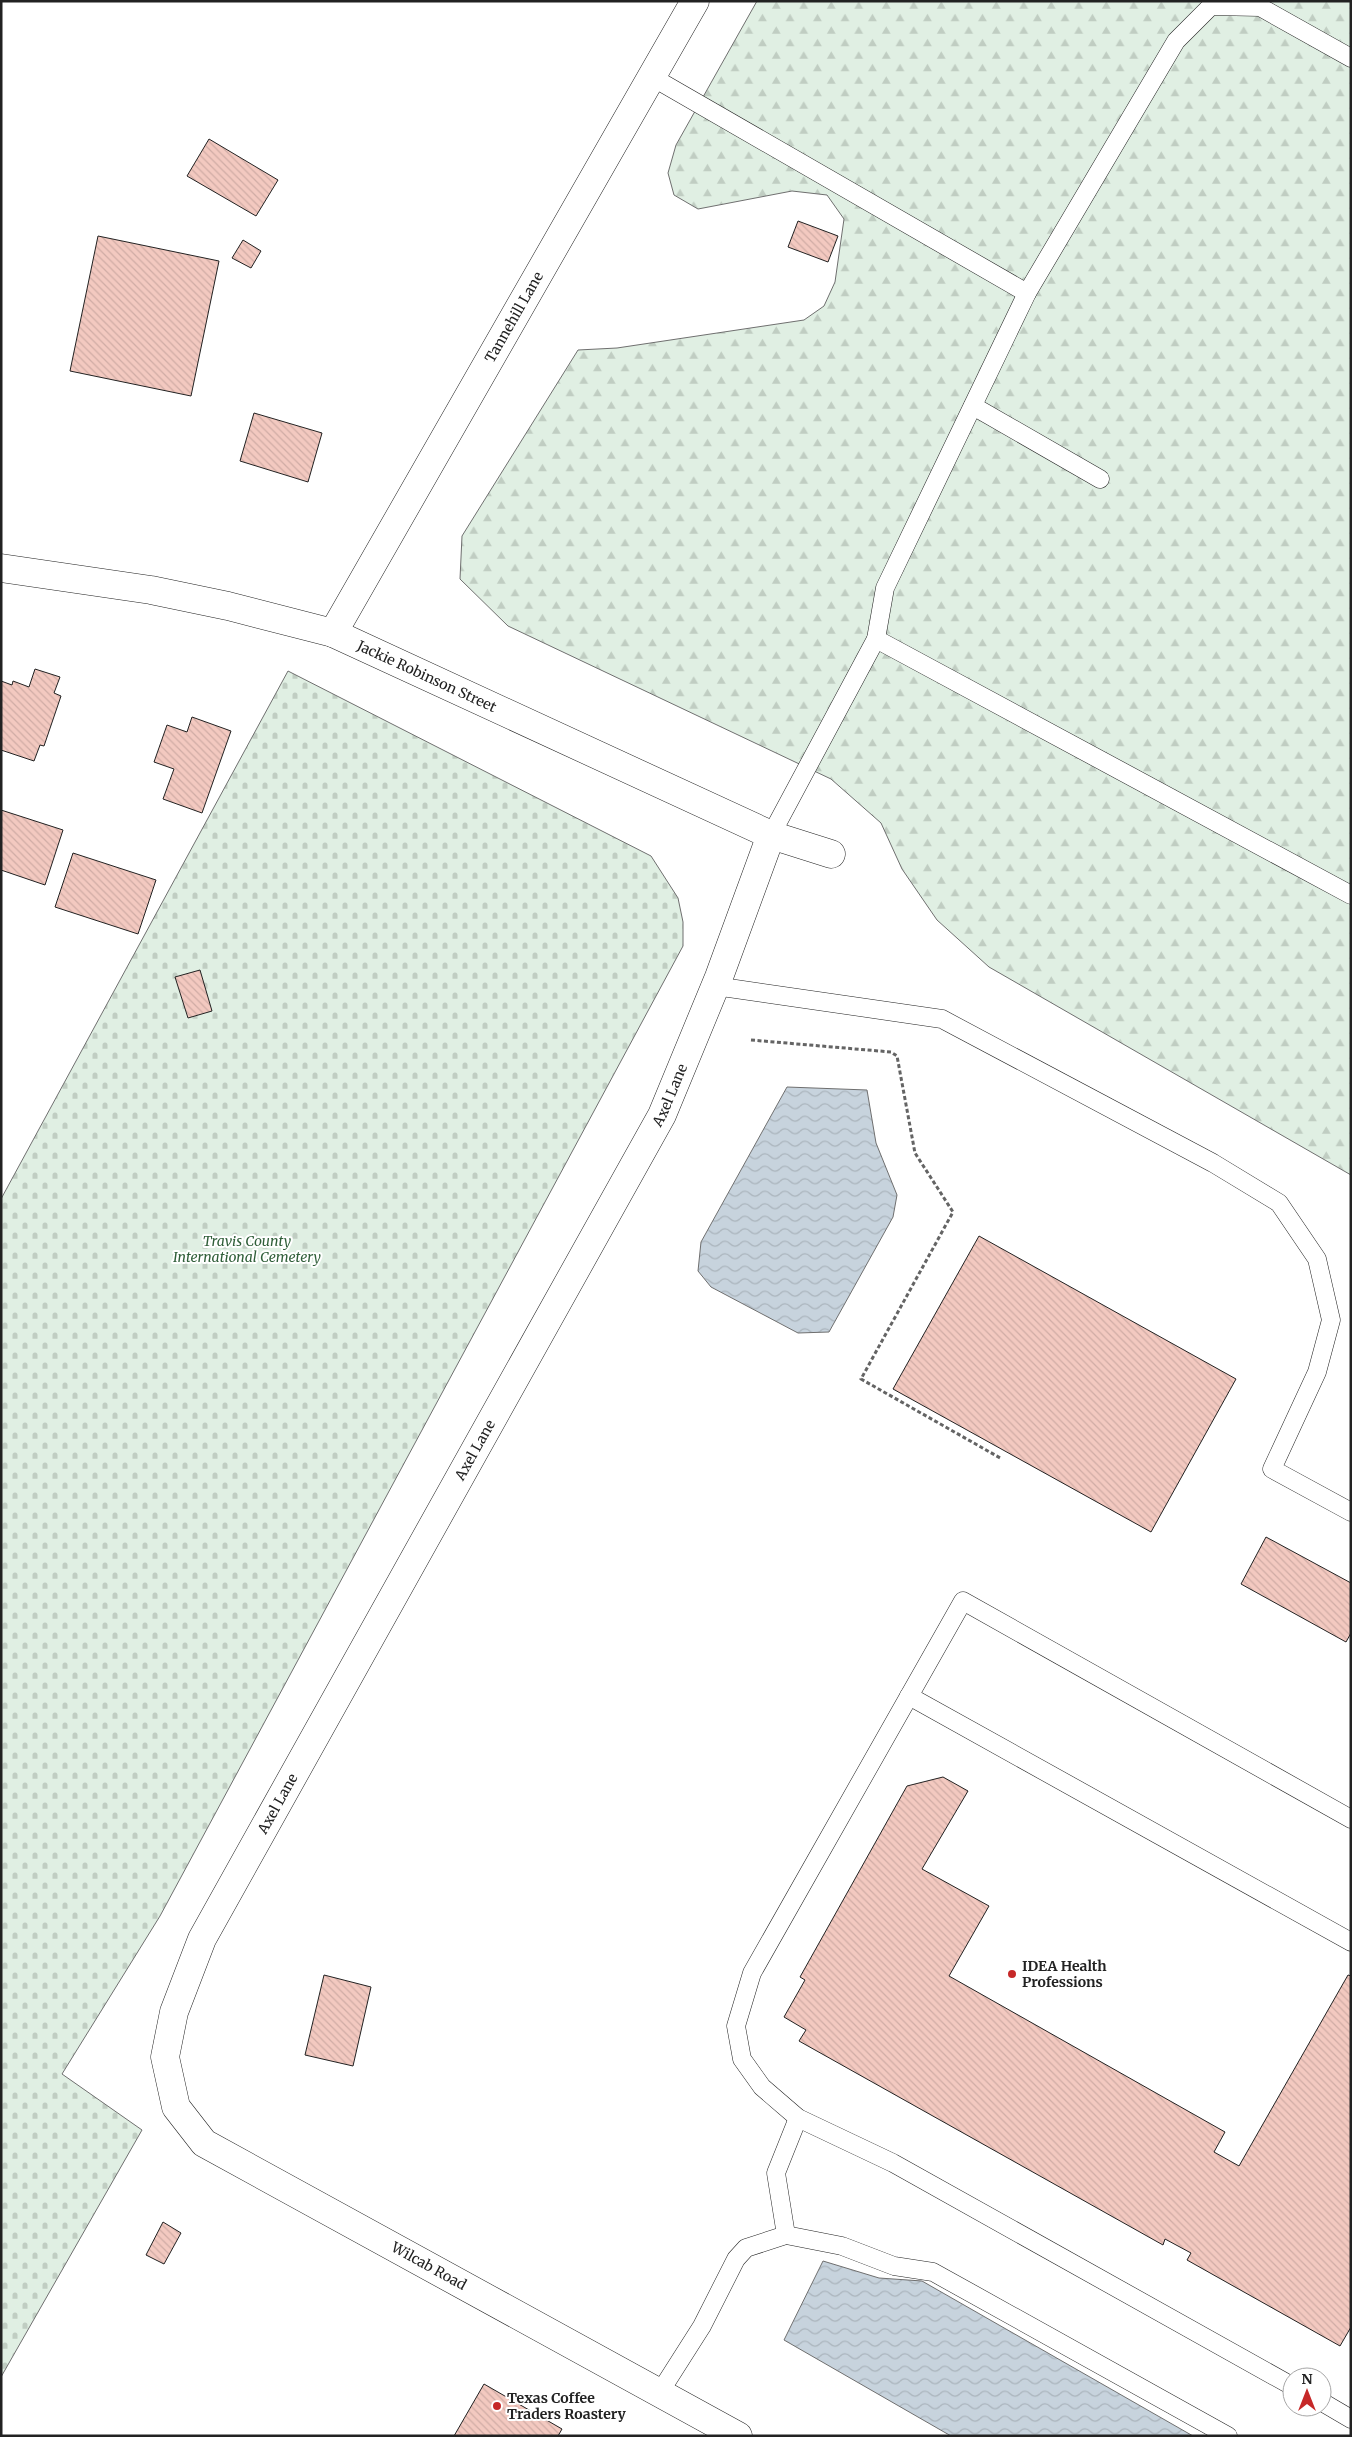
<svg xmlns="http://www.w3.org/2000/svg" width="1352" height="2437" font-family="Merriweather,serif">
  <defs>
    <pattern id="forest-firs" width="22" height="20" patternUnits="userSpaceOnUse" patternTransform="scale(1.25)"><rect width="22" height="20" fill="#e0efe3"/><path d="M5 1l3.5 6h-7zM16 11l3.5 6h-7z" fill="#c0cdc2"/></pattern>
    <pattern id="cemetery-stones" width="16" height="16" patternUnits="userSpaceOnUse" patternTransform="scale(1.25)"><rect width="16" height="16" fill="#e0efe3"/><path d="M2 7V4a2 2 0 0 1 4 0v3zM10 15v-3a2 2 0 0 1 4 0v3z" fill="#c0cdc2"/></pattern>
    <pattern id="water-waves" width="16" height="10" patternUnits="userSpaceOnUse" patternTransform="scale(1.25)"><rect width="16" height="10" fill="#c7d3dd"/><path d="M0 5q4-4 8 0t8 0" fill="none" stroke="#abb5bd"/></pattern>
    <pattern id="building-back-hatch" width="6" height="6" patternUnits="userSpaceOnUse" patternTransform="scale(1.25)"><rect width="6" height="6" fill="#f3c9c0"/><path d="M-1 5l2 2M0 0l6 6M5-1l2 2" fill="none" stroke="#d0aca5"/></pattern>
  </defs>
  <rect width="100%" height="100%" fill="#fff"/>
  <polygon fill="url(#forest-firs)" stroke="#6f6f6f" points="757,1 1351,1 1351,1175 989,967 937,920 902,869 881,823 831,779 508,626 460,579 462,536 578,350 617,348 804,320 824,306 835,282 844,219 827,195 792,191 698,209 674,195 668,173 676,145"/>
  <polygon fill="url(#cemetery-stones)" stroke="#6f6f6f" points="288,671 651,856 678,898 683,922 683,946 160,1916 62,2074 142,2130 1,2377 1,1199"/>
  <g fill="url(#water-waves)" stroke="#6f6f6f">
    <polygon points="787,1087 867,1090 876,1143 897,1195 893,1217 829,1332 798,1333 711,1287 698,1271 701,1242"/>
    <polygon points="823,2261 879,2278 922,2281 1193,2436 951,2436 784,2340"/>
  </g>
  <g fill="url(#building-back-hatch)" stroke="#222">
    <polygon points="209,139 278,180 256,216 187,176"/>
    <polygon points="798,221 838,236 828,262 788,247"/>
    <polygon points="98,236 219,261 191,396 70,371"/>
    <polygon points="243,240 261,251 251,268 232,258"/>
    <polygon points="254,413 322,433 308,482 240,461"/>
    <polygon points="35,669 60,677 54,693 61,696 44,746 40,745 34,761 1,750 1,681 12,685 13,681 29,687"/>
    <polygon points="192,717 231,731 202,813 163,799 174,769 154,762 167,725 187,732"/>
    <polygon points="1,810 63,830 45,885 1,870"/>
    <polygon points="73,853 156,880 138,934 55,907"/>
    <polygon points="200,970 212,1011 188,1018 175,977"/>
    <polygon points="979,1236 1236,1379 1151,1532 893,1389"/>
    <polygon points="1266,1537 1351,1583 1351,1633 1346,1642 1241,1584"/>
    <polygon points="943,1777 968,1791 922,1869 989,1906 949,1976 1225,2132 1214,2152 1239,2166 1348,1975 1351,1976 1351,2327 1340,2346 1187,2260 1191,2253 1165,2239 1163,2245 799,2041 806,2030 784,2017 805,1980 800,1977 907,1786"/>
    <polygon points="324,1975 371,1987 353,2066 305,2055"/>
    <polygon points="163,2222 181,2233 164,2264 146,2255"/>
    <polygon points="484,2384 562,2429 558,2436 454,2436"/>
  </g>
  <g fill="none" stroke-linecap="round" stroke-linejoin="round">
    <defs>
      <g id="lane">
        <polyline points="652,77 1027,293"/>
        <polyline points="973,406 1100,479"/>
        <polyline points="876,639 1351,895"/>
        <polyline points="771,835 876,639 885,588 1027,293 1176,41 1211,6 1260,7 1351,58"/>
        <polyline points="715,986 942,1019 1213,1163 1279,1203 1317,1259 1331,1320 1317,1372 1272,1469 1351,1512"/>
        <polyline points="909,1696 1351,1942"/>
        <polyline points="786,2235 776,2173 798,2118"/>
        <polyline points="1292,2386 893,2163 798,2118 762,2087 742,2059 736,2026 752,1973 963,1601 1351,1819"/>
        <polyline points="660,2392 702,2326 736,2259 746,2248 786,2235 842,2246 894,2266 933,2272 1228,2436"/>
        <polyline points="1322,2402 1351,2419"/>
      </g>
      <g id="street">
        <path id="s1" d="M1 568 151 590 228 606 333 633 771 835 831 854"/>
        <path id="s2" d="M333 633 695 1"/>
        <path id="s3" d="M738 2436 204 2143 176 2107 165 2057 174 2012 202 1939 662 1115 719 977 771 835"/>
      </g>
    </defs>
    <use href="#lane" stroke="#222" stroke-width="19"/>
    <use href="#street" stroke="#222" stroke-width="29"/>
    <polyline stroke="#646464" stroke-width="3" stroke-dasharray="4 2.5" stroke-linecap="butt" points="751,1040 891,1052 897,1056 915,1153 953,1212 861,1379 1002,1459"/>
    <use href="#lane" stroke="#fff" stroke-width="18"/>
    <use href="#street" stroke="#fff" stroke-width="28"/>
  </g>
  <g fill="#c62828" stroke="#fff" stroke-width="2">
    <circle cx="1012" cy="1974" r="5"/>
    <circle cx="497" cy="2406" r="5"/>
  </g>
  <g text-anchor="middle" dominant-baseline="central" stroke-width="4" stroke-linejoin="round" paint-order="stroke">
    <g font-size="14" fill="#222" stroke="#fff">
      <text stroke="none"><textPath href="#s2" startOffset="364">Tannehill Lane</textPath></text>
      <text stroke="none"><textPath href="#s1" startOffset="442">Jackie Robinson Street</textPath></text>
      <text stroke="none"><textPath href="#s3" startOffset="1795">Axel Lane</textPath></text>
      <text stroke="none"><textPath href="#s3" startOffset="1390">Axel Lane</textPath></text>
      <text stroke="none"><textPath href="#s3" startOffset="985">Axel Lane</textPath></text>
      <text transform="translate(429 2266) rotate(29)">Wilcab Road</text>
    </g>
    <g font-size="14" font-style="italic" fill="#2f5e38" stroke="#fff">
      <text x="247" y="1241">Travis County<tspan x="247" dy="16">International Cemetery</tspan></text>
    </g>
    <g font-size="14" font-weight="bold" fill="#222" stroke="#fff" text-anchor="start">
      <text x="1022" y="1966">IDEA Health<tspan x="1022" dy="16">Professions</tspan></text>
      <text x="507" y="2398">Texas Coffee<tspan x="507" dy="16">Traders Roastery</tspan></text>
    </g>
  </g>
  <rect width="1352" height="2437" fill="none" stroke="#222222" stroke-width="5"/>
  <g transform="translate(1307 2392)"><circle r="24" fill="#ffffff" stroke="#a7a7a7"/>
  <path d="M0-4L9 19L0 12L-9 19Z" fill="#c62828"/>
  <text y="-8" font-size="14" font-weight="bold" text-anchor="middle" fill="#222222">N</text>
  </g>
</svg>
